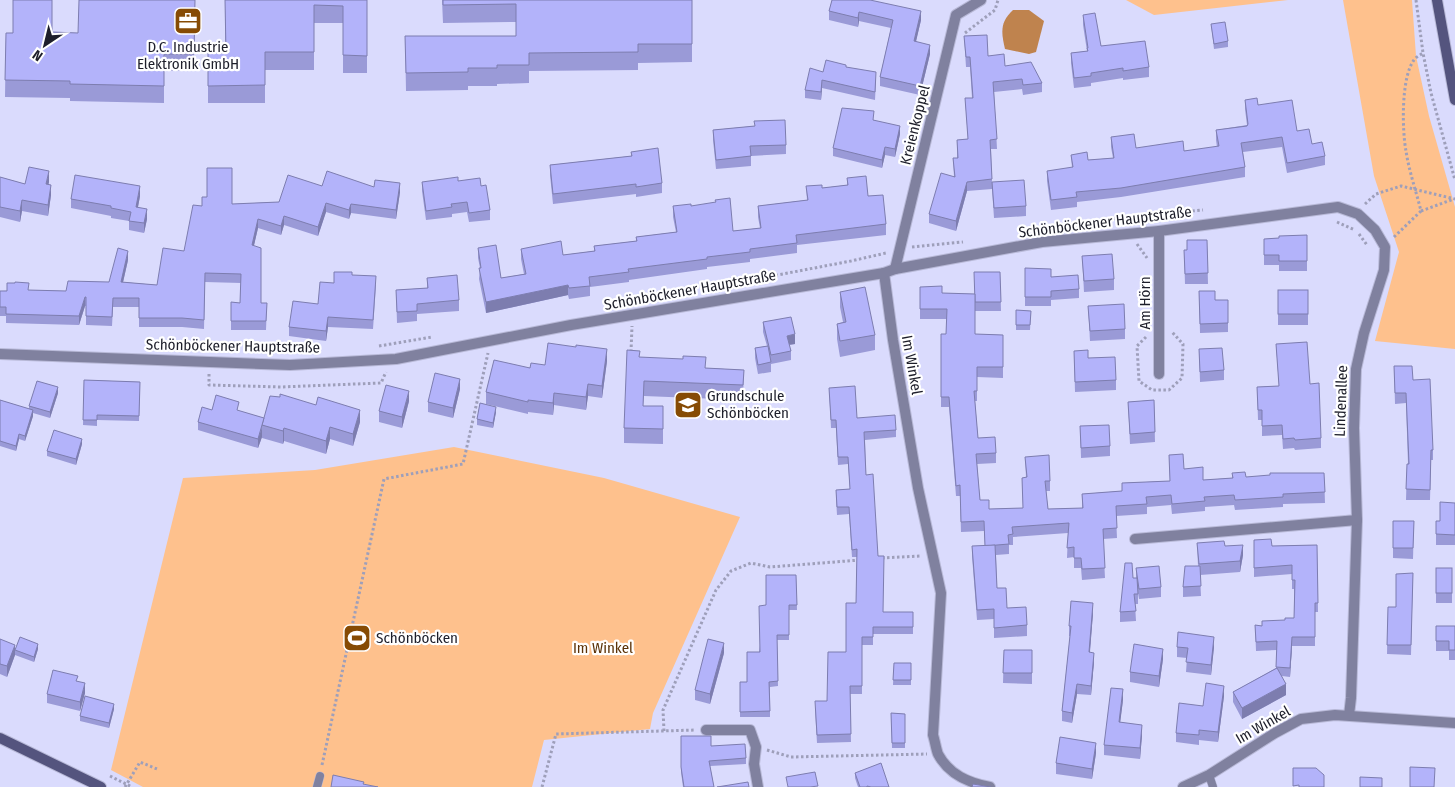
<svg xmlns="http://www.w3.org/2000/svg" width="1455" height="787" font-family="'Fira Sans Condensed',sans-serif">
  <rect width="100%" height="100%" fill="#dadbfd"/>
  <g fill="#fec18d">
    <polygon points="1126,0 1288,0 1154,15"/>
    <polygon points="1343,0 1412,0 1416,56 1429,116 1455,207 1455,349 1375,341 1399,252 1374,176"/>
    <polygon points="454,447 604,478 740,517 653,713 650,729 544,740 532,787 143,787 111,770 183,478 315,470"/>
  </g>
  <path fill="#bf834e" d="M1013 10H1029L1044 21 1036 52 1029 54 1005 49C1001 32 1000 22 1013 10Z"/>
  <g fill="none" stroke-linecap="round" stroke-linejoin="round">
    <defs>
      <g id="service">
        <polyline points="1209,775 1213,787"/>
        <polyline points="317,787 320,776"/>
      </g>
      <g id="minor">
        <polyline points="1159,231 1159,374"/>
        <polyline points="895,269 956,15 981,0"/>
        <path d="M884 273 893 340 918 488 941 593 933 735C935 741 936 749 938 754 949 775 969 783 990 787"/>
        <polyline points="0,354 290,365 396,359 571,325 884,273 895,269 1042,242 1159,231 1338,207 1358,214 1375,230 1385,247 1384,270 1364,333 1356,369 1354,428 1357,520 1351,698 1349,715"/>
        <polyline points="1135,539 1357,520"/>
        <polyline points="706,730 750,730 756,747 754,764 758,787"/>
        <polyline points="1183,787 1209,775 1275,733 1301,719 1335,715 1455,723"/>
      </g>
      <g id="secondary">
        <polyline points="1437,0 1455,100"/>
        <polyline points="0,738 101,787"/>
      </g>
    </defs>
    <use href="#service" stroke="#b8b9d7" stroke-width="9"/>
    <use href="#minor" stroke="#b8b9d7" stroke-width="12"/>
    <use href="#secondary" stroke="#b8b9d7" stroke-width="12"/>
    <g stroke="#9e9fba" stroke-width="3" stroke-dasharray="2.5 2.5" stroke-linecap="butt">
      <polyline points="1416,0 1423,53 1431,93 1455,180"/>
      <polyline points="965,33 995,10 998,0"/>
      <polyline points="1365,204 1376,194 1401,186 1455,199"/>
      <polyline points="1421,211 1454,199"/>
      <polyline points="1337,222 1355,230"/>
      <polyline points="1088,223 1119,218 1203,210"/>
      <polyline points="1359,234 1367,245"/>
      <path d="M1394 237 1421 211C1416 191 1409 171 1406 151 1402 130 1401 77 1414 60 1416 57 1420 55 1423 53"/>
      <polyline points="1137,244 1147,258"/>
      <polyline points="912,247 963,242"/>
      <polyline points="746,281 851,261 886,253"/>
      <polyline points="1146,337 1137,346 1139,381 1152,390 1169,390 1182,378 1183,344 1172,332"/>
      <polyline points="379,346 432,337"/>
      <polyline points="631,352 632,326"/>
      <polyline points="209,374 209,385 281,387 381,383 386,372"/>
      <polyline points="882,558 920,556"/>
      <polyline points="664,731 663,710 716,590 731,571 751,563 770,567 860,560"/>
      <polyline points="767,750 791,757 927,754"/>
      <polyline points="322,765 384,479 463,464 488,353"/>
      <polyline points="110,776 132,787"/>
      <polyline points="125,787 140,762 157,769"/>
      <polyline points="542,787 556,734 696,730"/>
    </g>
    <use href="#service" stroke="#80819f" stroke-width="8"/>
    <use href="#minor" stroke="#80819f" stroke-width="10"/>
    <use href="#secondary" stroke="#54547e" stroke-width="10"/>
  </g>
  <g fill="#9a9ad7">
    <polygon points="195,0 194,71 164,71 164,103 70,101 70,98 5,97 6,33 52,32 78,33"/>
    <polygon points="225,0 367,0 367,73 343,73 343,23 314,23 314,70 265,70 265,103 208,103 208,53 225,53"/>
    <polygon points="442,0 692,0 692,62 638,63 638,70 529,71 529,83 497,84 497,86 468,86 468,90 406,91 405,36 516,36 516,22 443,23"/>
    <polygon points="832,0 921,20 916,41 930,54 920,95 880,86 880,77 891,28 859,21 858,27 829,20 829,11"/>
    <polygon points="1083,15 1101,46 1149,67 1149,77 1123,80 1123,78 1091,83 1091,86 1074,88 1071,63 1071,53 1087,51 1083,25"/>
    <polygon points="1211,24 1228,41 1228,47 1214,49"/>
    <polygon points="964,36 988,56 1005,66 1042,83 1042,92 1023,95 1022,89 994,92 997,149 991,149 992,182 1026,206 1026,216 994,218 992,189 967,191 956,231 929,223 929,214 954,177 953,158 957,158 957,140 968,139 965,98 972,98 970,67 966,67"/>
    <polygon points="846,67 876,80 875,100 822,88 821,100 805,98 805,90 823,72"/>
    <polygon points="1245,100 1258,105 1297,131 1325,156 1325,165 1287,173 1282,147 1243,152 1245,167 1245,177 1121,197 1077,202 1077,207 1051,210 1047,181 1047,171 1072,168 1071,155 1088,160 1113,158 1111,147 1111,137 1136,148 1184,151 1217,147 1216,140 1216,130 1247,125 1245,109"/>
    <polygon points="874,120 900,134 895,157 885,155 882,168 833,156 833,148"/>
    <polygon points="754,126 786,145 786,154 751,156 751,166 716,169 713,140 713,130"/>
    <polygon points="631,152 662,183 662,193 636,197 636,194 553,204 550,175 550,165 631,156"/>
    <polygon points="0,177 25,184 49,182 48,185 51,195 48,216 22,211 20,222 0,217"/>
    <polygon points="847,178 868,196 886,224 886,235 797,245 797,253 750,259 750,262 707,267 707,269 629,280 629,282 590,287 590,296 569,299 568,295 486,313 479,279 480,268 478,258 478,248 501,278 524,274 521,259 521,249 563,255 594,251 594,246 636,241 636,237 676,232 673,217 673,206 691,206 733,231 760,228 758,217 758,206 807,200 806,186 822,188 847,185"/>
    <polygon points="458,181 490,210 490,220 469,222 467,212 452,214 452,217 426,220 422,191 422,182"/>
    <polygon points="322,186 374,187 400,192 396,219 351,213 349,219 326,212 318,236 284,225 281,235 258,228 254,245 261,303 267,303 266,330 231,330 231,302 240,303 241,283 205,282 204,329 182,327 139,327 139,307 113,307 112,326 86,325 86,306 85,306 79,325 6,323 6,316 0,316 0,291 29,290 66,291 109,282 128,260 123,282 157,285 184,251 232,204 279,202"/>
    <polygon points="140,196 138,207 147,219 144,233 129,230 129,221 111,218 111,216 71,208 71,199"/>
    <polygon points="1307,235 1307,271 1279,271 1279,265 1264,265 1264,239 1279,238"/>
    <polygon points="1207,240 1208,284 1185,284 1184,250 1187,250"/>
    <polygon points="1082,256 1114,279 1114,290 1084,292"/>
    <polygon points="1025,268 1051,277 1079,289 1079,298 1051,300 1051,306 1025,306"/>
    <polygon points="1000,272 1001,311 975,311 975,334 1003,335 1003,378 977,377 977,401 975,401 978,438 996,453 996,463 977,464 980,500 989,509 1023,508 1022,478 1026,477 1025,457 1050,481 1050,491 1046,491 1048,509 1082,508 1082,494 1122,491 1122,483 1170,481 1169,455 1184,469 1203,480 1232,478 1232,473 1246,477 1324,473 1325,503 1283,504 1283,507 1235,510 1234,505 1205,507 1205,511 1172,514 1171,505 1147,507 1147,514 1116,516 1117,538 1103,539 1105,578 1082,580 1081,568 1074,568 1074,557 1067,558 1068,533 1013,537 1013,545 1009,545 1009,554 996,555 997,588 1007,608 1027,625 1027,636 994,638 994,619 977,620 972,556 972,546 985,546 984,531 961,532 960,496 956,496 949,407 941,407 941,334 946,334 947,319 920,319 920,287 942,293 975,294"/>
    <polygon points="352,275 376,285 373,329 328,327 326,341 289,336 289,327 318,304 334,283"/>
    <polygon points="427,278 459,300 459,311 417,314 417,321 397,323 396,290 427,288"/>
    <rect x="1278" y="290" width="30" height="35"/>
    <polygon points="1199,291 1215,300 1228,300 1228,332 1200,333"/>
    <polygon points="840,292 875,335 875,350 840,357 837,339 837,324 843,322 840,307"/>
    <polygon points="1088,306 1125,329 1125,339 1090,341"/>
    <polygon points="1016,310 1031,311 1030,330 1016,330"/>
    <polygon points="763,322 795,344 789,345 791,351 791,360 771,364 771,372 758,374 755,358 755,348 767,346 763,332"/>
    <polygon points="1276,344 1310,384 1321,438 1321,448 1295,450 1294,448 1283,449 1282,435 1262,436 1262,420 1258,420 1257,387 1279,386"/>
    <polygon points="1199,349 1224,370 1224,380 1200,382"/>
    <polygon points="1074,351 1088,358 1116,380 1116,390 1075,392"/>
    <polygon points="640,357 706,368 744,370 743,400 644,396 643,406 663,406 663,444 624,443 624,428"/>
    <polygon points="607,361 602,398 588,396 586,410 554,405 553,415 528,412 528,414 486,404 486,392 530,368 545,365"/>
    <polygon points="1394,366 1413,380 1433,450 1433,460 1431,460 1430,500 1406,500 1407,464 1408,464 1406,403 1395,404"/>
    <polygon points="84,380 140,382 139,421 97,420 97,426 83,425"/>
    <polygon points="829,388 857,418 896,430 896,437 865,440 866,475 878,556 883,612 913,612 913,634 873,634 873,645 862,645 862,694 850,694 851,742 817,743 815,709 827,701 846,652 856,603 857,557 852,557 849,514 837,515 836,498 836,490 850,489 848,464 838,465 836,428 831,428"/>
    <polygon points="460,389 453,418 428,412 428,402"/>
    <polygon points="58,393 50,418 33,413 33,416 25,441 19,439 16,451 0,446 0,400 29,409 29,406"/>
    <polygon points="1154,400 1155,442 1130,444 1128,402"/>
    <polygon points="409,401 402,428 379,422 379,411"/>
    <polygon points="239,411 264,418 360,422 353,446 330,439 326,454 284,441 283,444 262,438 262,437 258,448 198,430 198,422"/>
    <polygon points="496,412 493,428 477,425 477,419"/>
    <polygon points="1080,426 1110,446 1110,456 1081,458"/>
    <polygon points="82,444 76,465 47,456 47,451"/>
    <polygon points="1455,503 1455,545 1436,545 1436,521 1440,521"/>
    <polygon points="1393,521 1414,521 1413,559 1393,558"/>
    <polygon points="1254,540 1272,546 1317,545 1318,612 1315,612 1315,646 1292,646 1290,677 1282,676 1286,695 1242,719 1233,702 1233,692 1276,668 1277,650 1256,651 1255,625 1262,626 1285,620 1294,618 1294,589 1292,589 1292,574 1254,577"/>
    <polygon points="1197,543 1225,546 1243,555 1240,572 1200,575 1201,596 1183,597 1183,587 1198,566"/>
    <polygon points="1136,568 1161,587 1161,597 1139,599 1138,593 1138,604 1135,604 1136,621 1120,622 1120,612 1133,578 1136,578"/>
    <rect x="1436" y="568" width="16" height="35"/>
    <polygon points="1413,573 1411,655 1387,654 1388,607 1396,607"/>
    <polygon points="796,575 797,610 789,610 789,640 777,640 778,686 770,687 770,717 740,717 740,682 747,682 759,652 766,605"/>
    <polygon points="1093,613 1090,652 1094,662 1091,695 1077,694 1072,723 1062,721 1062,711 1070,636 1069,636 1069,626"/>
    <polygon points="1436,626 1455,626 1455,660 1449,660 1449,651 1436,651"/>
    <polygon points="0,639 15,650 38,649 34,662 15,655 7,677 0,674"/>
    <polygon points="1177,647 1214,647 1211,675 1186,672 1187,658 1177,657"/>
    <polygon points="1004,650 1032,650 1032,684 1003,683"/>
    <polygon points="724,653 710,704 695,700 695,690"/>
    <polygon points="1163,659 1159,687 1130,682 1130,672"/>
    <polygon points="894,663 911,663 911,685 893,685"/>
    <polygon points="78,682 85,693 80,711 47,703 47,694"/>
    <polygon points="1224,696 1218,742 1199,740 1199,745 1176,742 1176,733 1203,706"/>
    <polygon points="1123,700 1120,722 1142,735 1140,759 1104,755 1104,745"/>
    <polygon points="114,709 109,728 80,721 80,716"/>
    <polygon points="891,713 905,714 905,748 892,748"/>
    <polygon points="681,736 711,746 746,758 746,764 710,766 714,787 683,787 681,772"/>
    <polygon points="1096,753 1092,779 1056,774 1056,763"/>
    <polygon points="855,773 889,787 858,787 855,778"/>
  </g>
  <g fill="#7d7daf">
    <polygon points="921,11 921,20 914,50 914,41"/>
    <polygon points="859,12 859,21 858,27 858,18"/>
    <polygon points="930,45 930,54 920,95 920,86"/>
    <polygon points="822,80 822,88 821,100 821,92"/>
    <polygon points="900,126 900,134 895,157 895,149"/>
    <polygon points="885,147 885,155 882,168 882,160"/>
    <polygon points="49,171 49,182 46,194 46,184"/>
    <polygon points="967,182 967,191 956,231 956,221"/>
    <polygon points="400,183 400,192 396,219 396,210"/>
    <polygon points="51,185 51,195 48,216 48,205"/>
    <polygon points="140,186 140,196 136,217 136,207"/>
    <polygon points="22,200 22,211 20,222 20,211"/>
    <polygon points="326,203 326,212 318,236 318,227"/>
    <polygon points="351,204 351,213 349,219 349,210"/>
    <polygon points="147,209 147,219 144,233 144,223"/>
    <polygon points="284,216 284,225 281,235 281,226"/>
    <polygon points="258,219 258,228 252,254 252,245"/>
    <polygon points="128,251 128,260 121,291 121,282"/>
    <polygon points="568,285 568,295 486,313 486,302"/>
    <polygon points="85,297 85,306 79,325 79,316"/>
    <polygon points="328,317 328,327 326,341 326,331"/>
    <polygon points="795,334 795,344 787,345 787,336"/>
    <polygon points="607,349 607,361 602,398 602,386"/>
    <polygon points="460,379 460,389 453,418 453,408"/>
    <polygon points="588,384 588,396 586,410 586,397"/>
    <polygon points="58,387 58,393 50,418 50,412"/>
    <polygon points="409,391 409,401 402,428 402,417"/>
    <polygon points="554,393 554,405 553,415 553,403"/>
    <polygon points="496,407 496,412 493,428 493,423"/>
    <polygon points="33,410 33,416 25,441 25,436"/>
    <polygon points="360,410 360,422 353,446 353,434"/>
    <polygon points="330,427 330,439 326,454 326,441"/>
    <polygon points="262,428 262,437 258,448 258,439"/>
    <polygon points="284,428 284,441 283,444 283,431"/>
    <polygon points="19,434 19,439 16,451 16,446"/>
    <polygon points="82,439 82,444 76,465 76,459"/>
    <polygon points="1243,545 1243,555 1240,572 1240,561"/>
    <polygon points="1093,603 1093,613 1089,662 1089,652"/>
    <polygon points="1214,637 1214,647 1211,675 1211,665"/>
    <polygon points="1292,637 1292,646 1290,677 1290,668"/>
    <polygon points="724,643 724,653 710,704 710,694"/>
    <polygon points="38,644 38,649 34,662 34,657"/>
    <polygon points="15,645 15,655 7,677 7,666"/>
    <polygon points="1163,649 1163,659 1159,687 1159,676"/>
    <polygon points="1094,653 1094,662 1091,695 1091,686"/>
    <polygon points="85,683 85,693 80,711 80,702"/>
    <polygon points="1077,684 1077,694 1072,723 1072,713"/>
    <polygon points="1286,684 1286,695 1242,719 1242,708"/>
    <polygon points="1224,686 1224,696 1218,742 1218,732"/>
    <polygon points="1123,689 1123,700 1119,732 1119,722"/>
    <polygon points="114,704 114,709 109,728 109,723"/>
    <polygon points="1142,725 1142,735 1140,759 1140,748"/>
    <polygon points="1096,743 1096,753 1092,779 1092,769"/>
  </g>
  <g fill="#b3b3fa" stroke="#7d7daf">
    <polygon points="13,0 52,0 52,32 78,33 79,0 195,0 194,54 164,54 164,86 70,84 70,81 5,80 6,33 13,33"/>
    <polygon points="225,0 367,0 367,56 343,55 343,6 314,5 314,52 265,52 265,85 208,86 208,53 226,53"/>
    <polygon points="443,0 692,0 692,44 638,44 638,52 529,53 529,65 497,65 497,68 468,68 468,72 406,73 405,36 516,36 516,4 443,5"/>
    <polygon points="832,0 870,0 921,11 914,41 930,45 920,86 880,77 893,20 859,12 858,18 829,11"/>
    <polygon points="1095,13 1101,46 1145,41 1149,67 1123,71 1123,68 1091,73 1091,76 1074,78 1071,53 1088,51 1087,48 1088,48 1083,15"/>
    <polygon points="1225,22 1228,41 1214,44 1211,24"/>
    <polygon points="987,35 988,56 1004,54 1005,66 1031,62 1042,83 1023,85 1022,79 993,82 997,139 990,140 992,179 967,182 956,221 929,214 941,173 955,177 953,158 958,158 957,140 968,139 965,98 973,98 970,57 966,57 964,36"/>
    <polygon points="826,60 846,65 846,67 876,72 875,92 822,80 821,92 805,90 810,68 823,72"/>
    <polygon points="1257,98 1258,105 1292,100 1297,131 1309,129 1312,144 1322,142 1325,156 1287,163 1282,137 1241,143 1245,167 1121,188 1076,192 1077,197 1051,200 1047,171 1073,167 1071,155 1087,152 1088,160 1114,158 1111,137 1134,134 1136,148 1183,141 1184,151 1219,146 1216,130 1247,126 1248,124 1245,100"/>
    <polygon points="842,108 874,111 873,120 900,126 895,149 885,147 882,160 833,148"/>
    <polygon points="785,120 786,145 750,146 751,156 716,160 713,130 755,126 754,121"/>
    <polygon points="658,148 662,183 636,187 636,184 553,194 550,165 632,156 631,152"/>
    <polygon points="29,167 49,171 46,184 51,185 48,205 22,200 20,211 0,207 0,177 25,184"/>
    <polygon points="207,168 232,168 232,204 279,202 288,175 322,186 327,171 374,187 375,180 400,183 396,210 351,204 349,210 326,203 318,227 284,216 281,226 258,219 252,245 261,248 261,303 267,303 266,321 231,321 231,302 240,303 241,274 205,273 204,320 182,318 139,318 139,298 113,298 112,317 86,316 86,297 85,297 79,316 6,314 6,307 0,307 0,291 7,291 7,283 15,283 15,282 29,283 28,290 66,291 68,281 109,282 118,248 128,251 121,282 157,285 163,248 184,251 193,205 202,206 202,197 207,197"/>
    <polygon points="75,175 140,186 136,207 147,209 144,223 129,221 131,212 111,208 111,206 71,199"/>
    <polygon points="866,176 868,196 883,195 886,224 796,235 797,243 750,249 750,252 707,257 707,259 628,269 629,272 589,277 590,286 569,288 568,285 486,302 479,268 481,268 478,248 496,245 501,278 526,274 521,249 561,241 563,255 595,251 594,246 637,241 636,237 677,232 673,206 691,204 691,206 716,202 715,200 730,198 733,231 761,228 758,206 808,200 806,186 822,185 822,188 848,185 847,178"/>
    <polygon points="458,177 458,181 480,178 481,186 486,185 490,210 469,213 467,202 451,204 452,207 426,211 422,182"/>
    <polygon points="1024,180 1026,206 994,208 992,182"/>
    <polygon points="1307,235 1307,261 1279,261 1279,255 1264,255 1264,239 1279,238 1279,236"/>
    <polygon points="1187,240 1207,240 1208,273 1185,274 1184,250 1187,250"/>
    <polygon points="1112,254 1114,279 1084,281 1082,256"/>
    <polygon points="1025,268 1051,269 1051,277 1078,275 1079,289 1051,291 1051,297 1025,297"/>
    <polygon points="334,272 352,272 352,275 376,276 373,320 328,317 326,331 289,327 293,301 318,304 320,282 334,283"/>
    <polygon points="974,272 1000,272 1001,302 975,302"/>
    <polygon points="457,275 459,300 417,304 417,311 397,312 396,290 428,288 427,278"/>
    <polygon points="942,286 942,293 975,294 975,334 1003,335 1003,367 977,367 977,391 974,391 978,438 995,437 996,453 976,454 980,500 989,500 989,509 1023,508 1022,478 1027,477 1025,457 1049,455 1050,481 1045,481 1048,509 1083,508 1082,494 1122,491 1122,483 1170,481 1169,455 1183,454 1184,469 1203,467 1203,480 1233,478 1232,473 1245,472 1246,477 1270,475 1270,473 1324,473 1325,492 1283,494 1283,497 1235,500 1234,495 1204,497 1205,501 1172,504 1171,495 1146,497 1147,504 1116,506 1117,528 1103,529 1105,568 1082,569 1081,558 1074,558 1074,547 1067,548 1069,523 1012,527 1013,534 1008,535 1009,544 985,546 984,521 961,522 960,485 956,486 949,397 941,397 941,334 946,334 947,309 920,309 920,287"/>
    <polygon points="865,287 875,335 840,341 837,324 846,322 840,292"/>
    <rect x="1278" y="290" width="30" height="24"/>
    <polygon points="1199,291 1215,291 1215,300 1228,300 1228,323 1200,324"/>
    <polygon points="1124,304 1125,329 1090,331 1088,306"/>
    <polygon points="1016,310 1031,311 1030,325 1016,325"/>
    <polygon points="791,317 795,334 787,336 791,351 771,355 763,322"/>
    <polygon points="1307,342 1310,384 1319,383 1321,438 1295,440 1294,438 1283,439 1282,425 1262,426 1262,410 1258,410 1257,387 1279,386 1276,344"/>
    <polygon points="548,343 576,347 576,345 607,349 602,386 588,384 586,397 554,393 553,403 528,400 528,402 486,392 494,360 530,368 531,363 545,365"/>
    <polygon points="768,346 771,362 758,365 755,348"/>
    <polygon points="1222,348 1224,370 1200,372 1199,349"/>
    <polygon points="627,350 640,351 639,357 683,359 683,356 706,357 705,368 744,370 743,385 644,381 643,406 663,406 663,429 624,428"/>
    <polygon points="1088,350 1088,358 1115,357 1116,380 1075,382 1074,351"/>
    <polygon points="1394,366 1412,366 1413,380 1430,379 1433,450 1431,450 1430,490 1406,489 1407,464 1409,464 1406,393 1395,393"/>
    <polygon points="435,373 460,379 453,408 428,402"/>
    <polygon points="84,380 140,382 139,416 97,415 97,420 83,420"/>
    <polygon points="37,381 58,387 50,412 29,406"/>
    <polygon points="386,385 409,391 402,417 379,411"/>
    <polygon points="855,386 857,418 895,415 896,430 864,432 866,475 873,474 878,556 884,556 883,612 913,612 913,627 873,627 873,637 862,637 862,686 850,686 851,734 817,735 815,701 827,701 828,652 846,652 846,603 856,603 857,549 852,550 849,507 837,507 836,490 850,489 848,457 838,457 836,420 831,420 829,388"/>
    <polygon points="280,394 316,405 318,397 360,410 353,434 330,427 326,441 284,428 283,431 262,425 270,396 280,397"/>
    <polygon points="216,395 239,402 237,410 264,418 258,439 198,422 202,407 212,410"/>
    <polygon points="0,400 33,410 25,436 19,434 16,446 0,441"/>
    <polygon points="1154,400 1155,432 1130,434 1128,402"/>
    <polygon points="480,403 496,407 493,423 477,419"/>
    <polygon points="1109,425 1110,446 1081,448 1080,426"/>
    <polygon points="54,430 82,439 76,459 47,451"/>
    <polygon points="1440,502 1455,503 1455,535 1436,534 1436,521 1440,521"/>
    <polygon points="1393,521 1414,521 1413,548 1393,548"/>
    <polygon points="1271,539 1272,546 1317,545 1318,603 1315,603 1315,637 1292,637 1290,668 1276,667 1277,641 1256,642 1255,625 1262,626 1262,621 1285,620 1285,618 1294,618 1295,580 1292,580 1292,565 1254,568 1254,540"/>
    <polygon points="1224,541 1225,546 1243,545 1240,561 1199,564 1197,543"/>
    <polygon points="995,545 997,588 1006,588 1007,608 1026,607 1027,625 994,628 994,609 977,610 972,546"/>
    <polygon points="1125,563 1132,563 1133,578 1137,578 1138,594 1134,594 1136,611 1120,612"/>
    <polygon points="1159,566 1161,587 1139,589 1136,568"/>
    <polygon points="1185,566 1200,566 1201,586 1183,587"/>
    <rect x="1436" y="568" width="16" height="25"/>
    <polygon points="1413,573 1411,645 1387,645 1388,607 1396,607 1396,574"/>
    <polygon points="766,575 796,575 797,605 789,605 789,635 777,635 778,681 769,682 770,711 740,712 740,682 747,682 747,652 760,652 759,606 766,605"/>
    <polygon points="1071,601 1093,603 1089,652 1094,653 1091,686 1077,684 1072,713 1062,711 1071,626 1069,626"/>
    <polygon points="1436,626 1455,626 1455,650 1449,650 1449,641 1436,641"/>
    <polygon points="1178,632 1214,637 1211,665 1186,662 1188,648 1177,647"/>
    <polygon points="20,637 38,644 34,657 15,650"/>
    <polygon points="0,639 15,645 7,666 0,664"/>
    <polygon points="708,639 724,643 710,694 695,690"/>
    <polygon points="1134,644 1163,649 1159,676 1130,672"/>
    <polygon points="1004,650 1032,650 1032,673 1003,673"/>
    <polygon points="894,663 911,663 911,680 893,680"/>
    <polygon points="1277,668 1286,684 1242,708 1233,692"/>
    <polygon points="53,670 78,676 76,681 85,683 80,702 47,694"/>
    <polygon points="1206,683 1224,686 1218,732 1199,730 1199,735 1176,733 1179,703 1203,706"/>
    <polygon points="1111,688 1123,689 1119,722 1142,725 1140,748 1104,745"/>
    <polygon points="85,696 114,704 109,723 80,716"/>
    <polygon points="891,713 905,714 905,743 892,743"/>
    <polygon points="681,736 711,736 711,746 745,744 746,758 709,761 714,787 684,787 681,767"/>
    <polygon points="1060,737 1096,743 1092,769 1056,763"/>
    <polygon points="881,763 889,787 871,787 867,786 867,787 860,787 855,773"/>
    <polygon points="1410,767 1435,768 1434,787 1410,787"/>
    <polygon points="1293,768 1316,768 1324,775 1324,787 1299,787 1299,785 1293,786"/>
    <polygon points="815,772 818,786 810,787 788,787 786,777"/>
    <polygon points="333,775 364,782 363,784 378,787 331,787"/>
    <polygon points="1360,777 1382,778 1382,787 1360,787"/>
    <polygon points="748,782 749,787 717,787"/>
    <polygon points="973,784 991,787 972,787"/>
  </g>
  <defs>
    <symbol id="office-square" viewBox="-11 -11 22 22"><rect x="-9" y="-9" width="18" height="18" rx="4" fill="#864b04" stroke="#fff"/><path d="M-6-3h4V-5.5h4V-3h4V5H-6ZM-1-4.5V-3h2v-1.5ZM-6 0V1H6V0Z" fill="#fff"/></symbol>
    <symbol id="school-square" viewBox="-11 -11 22 22"><rect x="-9" y="-9" width="18" height="18" rx="4" fill="#864b04" stroke="#fff"/><path d="M0-5L7-2L0 1L-7-2ZM-4 1L0 2.5L4 1V4Q0 6-4 4Z" fill="#fff"/></symbol>
    <symbol id="stadium-square" viewBox="-11 -11 22 22"><rect x="-9" y="-9" width="18" height="18" rx="4" fill="#864b04" stroke="#fff"/><path d="M0-5a6.5 5 0 1 0 0 10a6.5 5 0 1 0 0-10ZM-3.5-1.8h7v3.6h-7Z" fill="#fff"/></symbol>
  </defs>
  <g fill-rule="evenodd">
    <use href="#office-square" x="172" y="5" width="32" height="32"/>
    <use href="#school-square" x="672" y="389" width="32" height="32"/>
    <use href="#stadium-square" x="341" y="622" width="32" height="32"/>
  </g>
  <g text-anchor="middle" dominant-baseline="central" stroke-width="4.5" stroke-linejoin="round" paint-order="stroke">
    <g font-size="15" fill="#1d1e2a" stroke="#fff" text-anchor="start">
      <text x="188" y="47" text-anchor="middle">D.C. Industrie<tspan x="188" dy="17">Elektronik GmbH</tspan></text>
      <text x="707" y="396">Grundschule<tspan x="707" dy="17">Schönböcken</tspan></text>
      <text x="376" y="638">Schönböcken</text>
    </g>
    <g font-size="15" fill="#1d1e2a" stroke="#fff">
      <text transform="translate(915 125) rotate(-76)">Kreienkoppel</text>
      <text transform="translate(1105 222) rotate(-7)">Schönböckener Hauptstraße</text>
      <text transform="translate(690 290) rotate(-10)">Schönböckener Hauptstraße</text>
      <text transform="translate(1145 303) rotate(-90)">Am Hörn</text>
      <text transform="translate(233 346) rotate(1)">Schönböckener Hauptstraße</text>
      <text transform="translate(912 365) rotate(80)">Im Winkel</text>
      <text transform="translate(1341 401) rotate(-88)">Lindenallee</text>
      <text transform="translate(1263 725) rotate(-30)">Im Winkel</text>
    </g>
    <g font-size="15" fill="#5b3207" stroke="#fff">
      <text x="603" y="648">Im Winkel</text>
    </g>
  </g>
  <g transform="translate(45 45) rotate(215)" stroke="#ffffff" stroke-width="4" paint-order="stroke">
  <path d="M0-4L9 19L0 12L-9 19Z" fill="#1d1e2a"/>
  <text y="-8" font-size="14" font-weight="bold" text-anchor="middle" fill="#1d1e2a">N</text>
  </g>
</svg>
